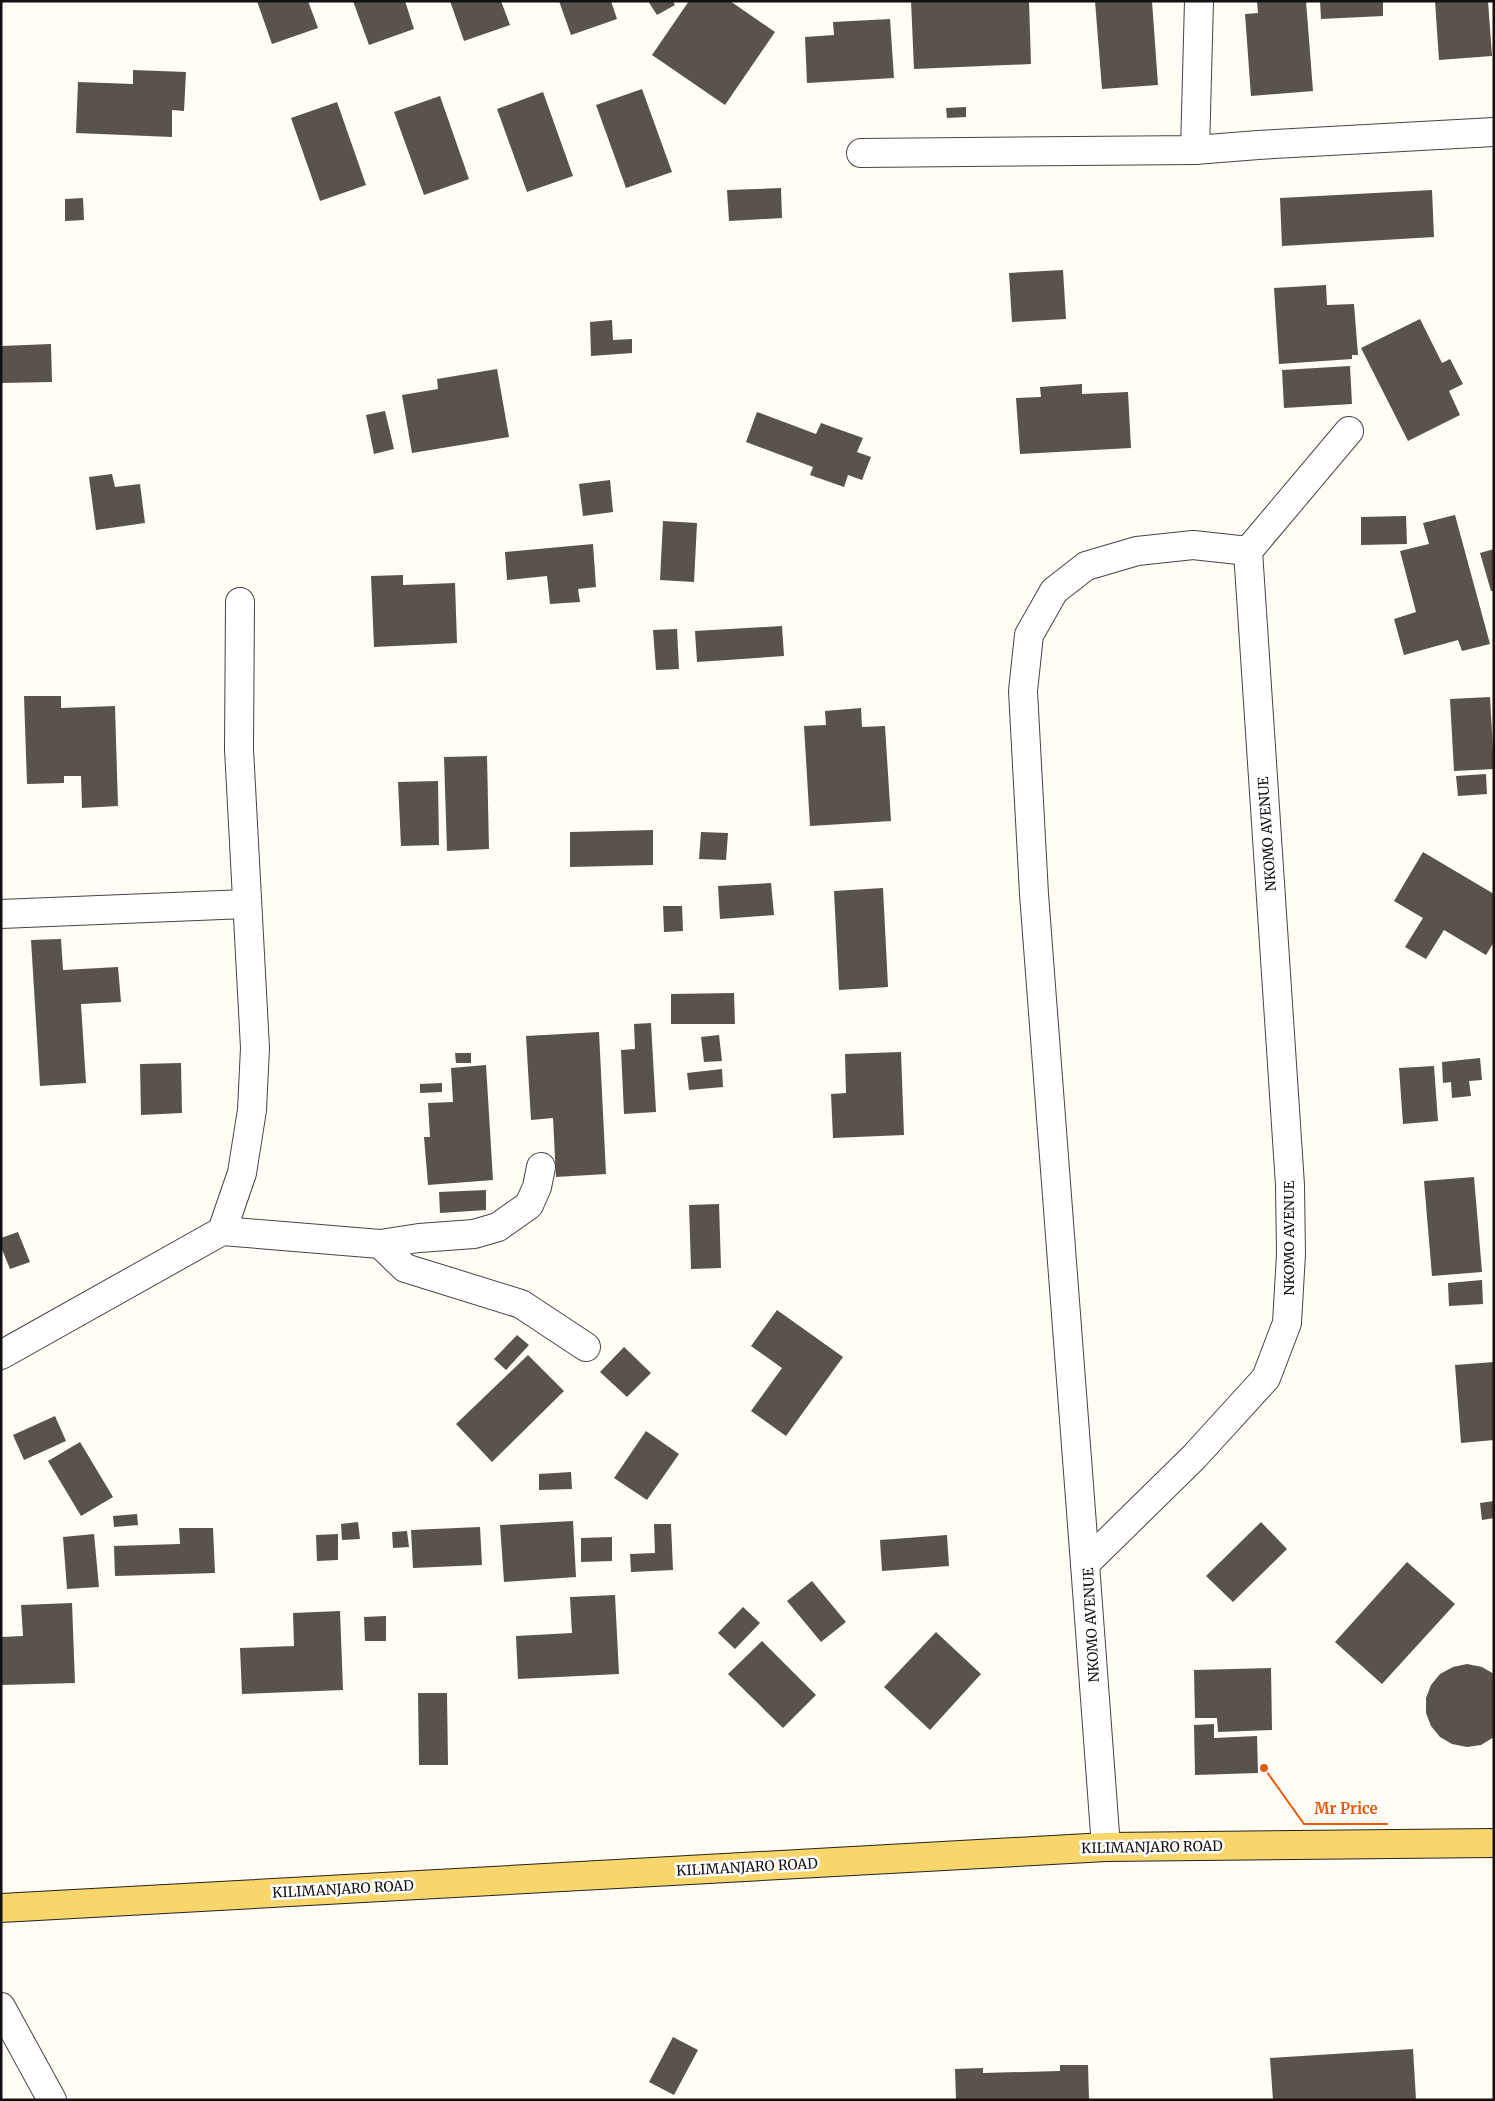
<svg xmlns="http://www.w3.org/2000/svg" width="1495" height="2101" font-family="Merriweather,serif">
  <rect width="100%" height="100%" fill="#fffdf5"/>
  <g fill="#5a524d">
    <polygon points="257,1 308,1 318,28 272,44"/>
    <polygon points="353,1 405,1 414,29 369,45"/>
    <polygon points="450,1 501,1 510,25 464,41"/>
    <polygon points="559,1 611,1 617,19 571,35"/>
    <polygon points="648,1 673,1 675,5 657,15"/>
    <polygon points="689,1 730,1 775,32 725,105 652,55"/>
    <polygon points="911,1 1029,1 1031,64 914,69"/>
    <polygon points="1095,1 1152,1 1158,85 1102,89"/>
    <polygon points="1257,1 1306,1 1313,91 1251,96 1245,14 1258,13"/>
    <polygon points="1320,1 1383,1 1383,16 1321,19"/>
    <polygon points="1435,1 1488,1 1492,56 1439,60"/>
    <polygon points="890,19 894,78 807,83 805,37 834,35 833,22"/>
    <polygon points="133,70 186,72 184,111 172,110 172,137 76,133 78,82 133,84"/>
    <polygon points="642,89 672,172 626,188 596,105"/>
    <polygon points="543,92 573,176 527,192 497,109"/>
    <polygon points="440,96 469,179 424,195 394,112"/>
    <polygon points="337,102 366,185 320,201 291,118"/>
    <polygon points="966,107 966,117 947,118 946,108"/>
    <polygon points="781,188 782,218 729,221 727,190"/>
    <polygon points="1432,190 1434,237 1282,246 1280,198"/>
    <polygon points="83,198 84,220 65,221 65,199"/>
    <polygon points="1063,270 1066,319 1012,322 1009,273"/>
    <polygon points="1326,285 1327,305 1354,304 1358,355 1352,355 1352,359 1279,364 1274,288"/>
    <polygon points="1420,319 1442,363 1450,359 1463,384 1449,391 1460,415 1408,441 1361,348"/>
    <polygon points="612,320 613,340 632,339 632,353 591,356 590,322"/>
    <polygon points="51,344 52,382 1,383 1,346"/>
    <polygon points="1350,366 1352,404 1284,408 1282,370"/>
    <polygon points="497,369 509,437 412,453 402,395 438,389 437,379"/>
    <polygon points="1082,384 1082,394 1128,392 1131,448 1020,454 1016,398 1041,397 1040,387"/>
    <polygon points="385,411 394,449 374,454 366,415"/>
    <polygon points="757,412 816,434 821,423 863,438 857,452 871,457 862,480 848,475 844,487 810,475 813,467 746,442"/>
    <polygon points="112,474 115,487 140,484 145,523 96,530 89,477"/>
    <polygon points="610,480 613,512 583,516 579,484"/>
    <polygon points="1455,515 1490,644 1462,651 1458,640 1404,655 1394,619 1416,612 1400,551 1429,544 1423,523"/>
    <polygon points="1406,516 1407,544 1361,545 1361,517"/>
    <polygon points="663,521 697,523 694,582 660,580"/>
    <polygon points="593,544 596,587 578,589 580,602 550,604 547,576 507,580 505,552"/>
    <polygon points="1494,549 1494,591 1491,591 1480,553"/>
    <polygon points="403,575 403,585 455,583 457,643 374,647 371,576"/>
    <polygon points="782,626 784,656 697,662 695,631"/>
    <polygon points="677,629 679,669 656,670 653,630"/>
    <polygon points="24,696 61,696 61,708 115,706 118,806 82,808 81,776 64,776 64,783 27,784"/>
    <polygon points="1490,697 1494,769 1454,771 1450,699"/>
    <polygon points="861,708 862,727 885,726 891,821 810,826 804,726 826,725 825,711"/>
    <polygon points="487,756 489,849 447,851 444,757"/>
    <polygon points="1486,774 1487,794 1458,796 1456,776"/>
    <polygon points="438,781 439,845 401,846 398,782"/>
    <polygon points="653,830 653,865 570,867 570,832"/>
    <polygon points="701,832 728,833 726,860 699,859"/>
    <polygon points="1423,852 1494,894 1494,942 1486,955 1444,930 1426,959 1405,947 1423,918 1394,901"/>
    <polygon points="771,883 774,915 720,919 718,886"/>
    <polygon points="883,888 888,987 839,990 834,891"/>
    <polygon points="663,906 682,906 683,931 664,932"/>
    <polygon points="61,939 63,970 118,967 121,1002 81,1004 86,1083 40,1086 31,940"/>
    <polygon points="734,993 735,1024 671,1024 671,994"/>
    <polygon points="651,1023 656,1112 624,1114 621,1050 635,1049 634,1024"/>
    <polygon points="599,1032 606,1174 556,1177 553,1118 531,1120 526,1036"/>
    <polygon points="719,1035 722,1061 704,1062 701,1037"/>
    <polygon points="901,1052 904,1135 833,1138 831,1094 846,1093 845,1054"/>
    <polygon points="455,1053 471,1053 471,1063 456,1063"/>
    <polygon points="1480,1058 1482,1080 1469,1081 1471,1096 1452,1098 1451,1082 1443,1083 1442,1062"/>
    <polygon points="181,1063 182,1113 141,1115 140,1064"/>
    <polygon points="486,1065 493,1180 428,1185 424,1137 430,1137 428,1103 453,1102 451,1068"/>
    <polygon points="1434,1066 1438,1121 1403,1124 1399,1068"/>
    <polygon points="722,1069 723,1087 689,1090 687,1073"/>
    <polygon points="442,1083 442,1092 420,1093 420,1084"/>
    <polygon points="1474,1177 1482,1272 1432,1276 1424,1181"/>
    <polygon points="486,1190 486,1210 440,1213 439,1192"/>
    <polygon points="719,1204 721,1268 691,1269 689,1205"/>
    <polygon points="18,1232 30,1262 10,1269 1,1247 1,1238"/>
    <polygon points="1482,1280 1483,1304 1449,1306 1448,1283"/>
    <polygon points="777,1310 843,1357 786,1436 751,1411 782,1368 751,1346"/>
    <polygon points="517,1335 529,1345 506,1370 494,1359"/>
    <polygon points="624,1347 651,1373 627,1397 600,1372"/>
    <polygon points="528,1355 564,1391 492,1462 456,1424"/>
    <polygon points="1494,1362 1494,1440 1461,1443 1455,1365"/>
    <polygon points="55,1416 66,1441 24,1460 13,1435"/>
    <polygon points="646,1431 679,1454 647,1500 614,1478"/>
    <polygon points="80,1442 113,1497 81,1516 48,1461"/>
    <polygon points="571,1472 572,1489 539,1490 539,1474"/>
    <polygon points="1494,1501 1494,1518 1482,1520 1480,1503"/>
    <polygon points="137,1514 138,1525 114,1527 113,1516"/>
    <polygon points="573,1521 576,1577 504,1582 500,1525"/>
    <polygon points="358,1522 360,1539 342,1540 341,1524"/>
    <polygon points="1261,1522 1287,1549 1233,1602 1206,1576"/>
    <polygon points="654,1524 671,1524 673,1570 631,1572 630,1554 655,1553"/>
    <polygon points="480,1527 482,1565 413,1568 411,1530"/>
    <polygon points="179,1528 213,1528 215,1573 115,1576 114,1546 180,1544"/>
    <polygon points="407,1531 409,1547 393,1548 392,1532"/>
    <polygon points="94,1534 99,1587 67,1589 63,1537"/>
    <polygon points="338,1534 338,1560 317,1561 316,1535"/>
    <polygon points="947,1535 949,1566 882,1571 880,1540"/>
    <polygon points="612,1537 612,1561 581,1562 581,1538"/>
    <polygon points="1407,1562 1455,1604 1382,1684 1335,1642"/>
    <polygon points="812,1581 846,1622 821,1642 787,1601"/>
    <polygon points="615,1595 619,1674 518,1679 516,1636 572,1633 570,1597"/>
    <polygon points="72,1603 75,1683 1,1685 1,1637 23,1636 21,1605"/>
    <polygon points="743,1607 760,1623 735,1649 718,1633"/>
    <polygon points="340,1611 343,1690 242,1694 240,1648 294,1646 293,1613"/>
    <polygon points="386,1616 386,1641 365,1641 364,1617"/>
    <polygon points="936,1632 981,1674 930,1730 884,1687"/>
    <polygon points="762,1641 816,1695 783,1728 728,1674"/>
    <polygon points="1467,1664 1482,1667 1494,1674 1494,1737 1481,1745 1467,1747 1452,1744 1440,1737 1431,1726 1426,1713 1426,1698 1431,1685 1440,1674 1453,1667"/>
    <polygon points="1271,1668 1272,1730 1218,1732 1217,1718 1195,1718 1194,1670"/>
    <polygon points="418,1693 447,1693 448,1765 419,1765"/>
    <polygon points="1214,1724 1214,1738 1257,1736 1258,1773 1195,1775 1194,1725"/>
    <polygon points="673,2037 698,2050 674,2095 649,2082"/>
    <polygon points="1413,2049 1416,2100 1273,2100 1270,2058"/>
    <polygon points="1060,2065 1088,2065 1089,2100 956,2100 955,2069 983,2068 983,2073 1060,2071"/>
  </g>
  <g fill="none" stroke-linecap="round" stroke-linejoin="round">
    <defs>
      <g id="minor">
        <polyline points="1195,150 1199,1"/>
        <polyline points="861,153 1195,150 1258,145 1494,132"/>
        <polyline points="1248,551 1349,431"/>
        <polyline points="1,914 246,904"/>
        <polyline points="222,1231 380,1244 419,1238 474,1234 498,1227 529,1205 537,1187 541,1167"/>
        <polyline points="380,1244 405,1268 521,1304 586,1347"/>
        <polyline points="1,1355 222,1231 242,1173 252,1110 255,1048 239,749 240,602"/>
        <polyline points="1085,1564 1034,894 1023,691 1029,635 1054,591 1086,566 1137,551 1193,545 1248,551"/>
        <polyline points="1106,1847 1085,1564 1194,1457 1266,1378 1287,1323 1291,1254 1290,1185 1248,551"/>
        <polyline points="1,2007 52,2100"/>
      </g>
      <polyline id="major" points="1,1908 1106,1847 1494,1843"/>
    </defs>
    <use href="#minor" stroke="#444" stroke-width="30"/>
    <use href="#major" stroke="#222" stroke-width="30"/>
    <use href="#minor" stroke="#fff" stroke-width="28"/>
    <use href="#major" stroke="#f9d66b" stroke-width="28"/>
  </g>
  <g text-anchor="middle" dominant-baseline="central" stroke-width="5" stroke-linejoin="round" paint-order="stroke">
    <g font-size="14" fill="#111" stroke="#fff">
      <text transform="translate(1267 834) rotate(-94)">NKOMO AVENUE</text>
      <text transform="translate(1289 1238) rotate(-90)">NKOMO AVENUE</text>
      <text transform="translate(1091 1625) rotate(-93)">NKOMO AVENUE</text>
      <text transform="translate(1152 1847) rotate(-1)">KILIMANJARO ROAD</text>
      <text transform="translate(747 1867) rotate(-3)">KILIMANJARO ROAD</text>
      <text transform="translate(343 1889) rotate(-3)">KILIMANJARO ROAD</text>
    </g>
  </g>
  <path fill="none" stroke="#e8590c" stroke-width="2" d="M1264 1768L1304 1824H1388"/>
  <circle fill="#e8590c" stroke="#fff" stroke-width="2" cx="1264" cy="1768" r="5"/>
  <g font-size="15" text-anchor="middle" font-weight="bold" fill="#e8590c" stroke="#fff" stroke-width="5" stroke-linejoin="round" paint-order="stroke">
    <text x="1346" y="1814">Mr Price</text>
  </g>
  <rect width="1495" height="2101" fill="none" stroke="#111111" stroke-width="5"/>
</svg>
